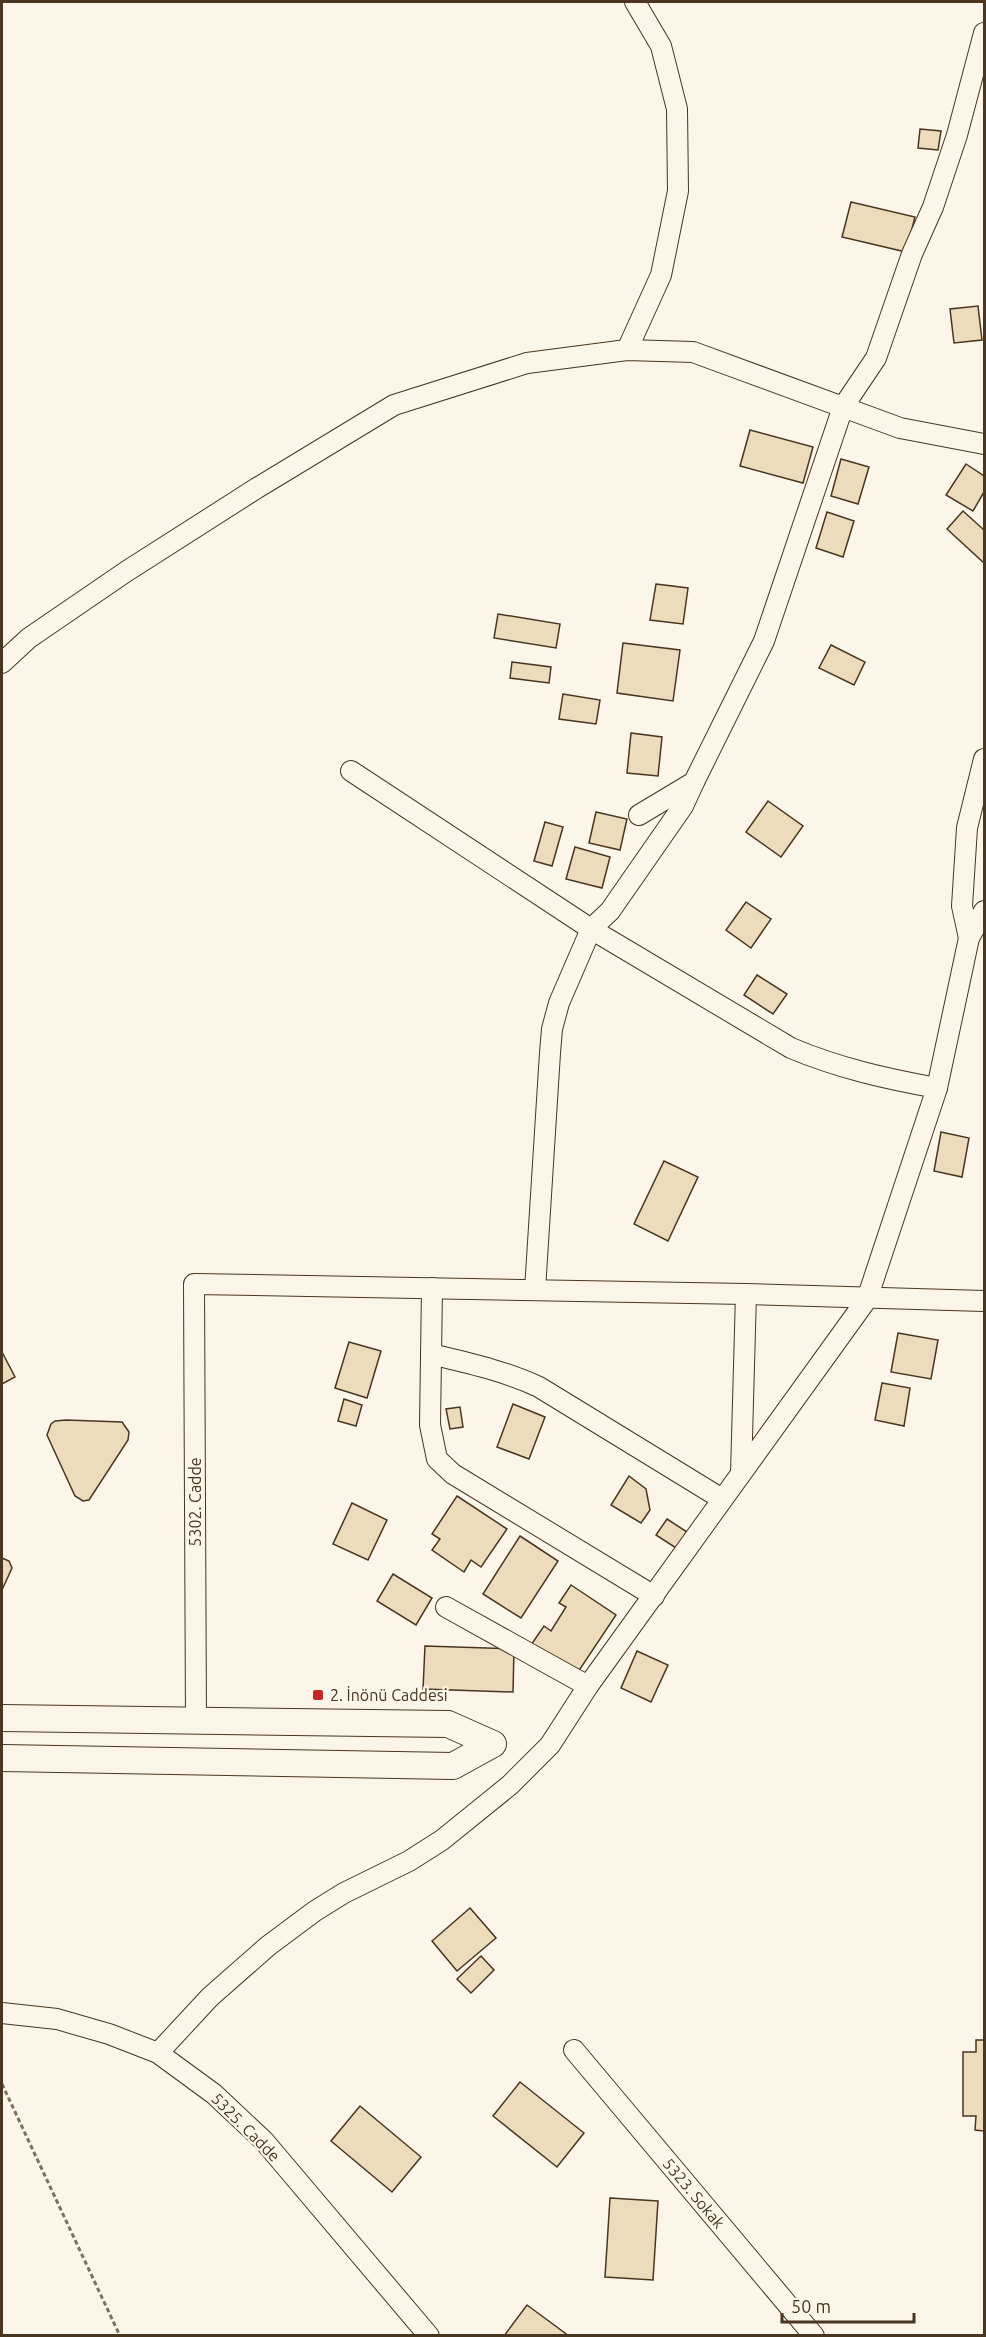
<svg xmlns="http://www.w3.org/2000/svg" width="986" height="2337" font-family="Ubuntu,sans-serif">
  <rect width="100%" height="100%" fill="#fbf6e9"/>
  <g fill="#ecdcbc" stroke="#4a3520" stroke-width="1.5">
    <polygon points="920,129 941,131 938,150 918,148"/>
    <polygon points="851,202 915,217 906,252 842,237"/>
    <polygon points="978,306 982,340 954,343 950,309"/>
    <polygon points="750,430 813,447 803,483 740,466"/>
    <polygon points="841,459 869,467 858,504 831,496"/>
    <polygon points="966,464 984,476 984,492 973,511 946,495"/>
    <polygon points="963,511 984,530 984,563 947,529"/>
    <polygon points="827,512 854,521 843,557 816,548"/>
    <polygon points="656,584 688,588 683,624 650,620"/>
    <polygon points="498,614 560,624 556,648 494,638"/>
    <polygon points="623,643 680,650 673,701 617,693"/>
    <polygon points="831,645 865,662 854,685 819,668"/>
    <polygon points="512,662 551,667 549,683 510,678"/>
    <polygon points="563,694 600,700 596,724 559,719"/>
    <polygon points="631,733 662,737 658,776 627,773"/>
    <polygon points="768,801 803,826 781,857 746,832"/>
    <polygon points="596,812 627,819 620,850 589,843"/>
    <polygon points="545,822 563,827 552,866 534,861"/>
    <polygon points="575,847 610,857 602,888 566,879"/>
    <polygon points="746,902 771,919 751,948 726,930"/>
    <polygon points="757,975 787,994 773,1014 744,995"/>
    <polygon points="941,1132 969,1138 962,1177 934,1171"/>
    <polygon points="664,1161 698,1177 668,1241 634,1224"/>
    <polygon points="898,1333 938,1340 931,1379 891,1372"/>
    <polygon points="349,1342 381,1351 367,1398 335,1388"/>
    <polygon points="2,1352 15,1377 2,1384"/>
    <polygon points="882,1383 910,1388 904,1426 875,1420"/>
    <polygon points="344,1399 362,1405 356,1426 338,1421"/>
    <polygon points="513,1404 545,1417 529,1459 497,1447"/>
    <polygon points="460,1407 463,1427 450,1429 446,1409"/>
    <polygon points="66,1420 122,1422 129,1432 128,1440 89,1500 83,1501 75,1496 47,1435 51,1424 55,1421"/>
    <polygon points="629,1476 646,1489 650,1510 641,1523 611,1505"/>
    <polygon points="457,1496 507,1529 481,1567 471,1560 464,1572 432,1550 440,1539 432,1534"/>
    <polygon points="352,1503 387,1520 368,1560 333,1544"/>
    <polygon points="667,1519 687,1532 676,1548 656,1535"/>
    <polygon points="520,1536 558,1561 521,1618 483,1594"/>
    <polygon points="2,1558 9,1561 12,1568 2,1590"/>
    <polygon points="393,1574 432,1598 416,1625 377,1601"/>
    <polygon points="571,1585 616,1615 576,1675 531,1645 544,1626 551,1631 566,1607 559,1603"/>
    <polygon points="425,1646 514,1649 513,1692 423,1689"/>
    <polygon points="637,1651 668,1665 651,1702 621,1688"/>
    <polygon points="470,1908 496,1938 457,1971 432,1941"/>
    <polygon points="481,1956 494,1970 471,1993 457,1979"/>
    <polygon points="976,2040 984,2040 984,2131 975,2130 976,2116 963,2116 963,2052 976,2052"/>
    <polygon points="520,2082 584,2133 557,2167 493,2116"/>
    <polygon points="360,2106 421,2157 392,2192 331,2141"/>
    <polygon points="610,2198 658,2201 653,2280 605,2277"/>
    <polygon points="527,2305 569,2336 504,2336"/>
  </g>
  <g fill="none" stroke-linecap="round" stroke-linejoin="round">
    <defs>
      <g id="minor">
        <polyline points="627,350 661,275 678,191 677,109 661,46 635,2"/>
        <polyline points="2,663 29,638 127,571 257,488 394,405 527,363 627,350 693,352 900,428 984,444"/>
        <path d="M351 771 591 929 791 1048C838 1068 887 1079 937 1088"/>
        <polyline points="639,815 694,782 764,641 843,407 876,358 912,254 933,207 957,135 984,33"/>
        <polyline points="969,938 962,906 967,828 984,759"/>
        <polyline points="432,1288 430,1425 437,1459 453,1474 654,1596"/>
        <polyline points="535,1290 550,1053 552,1029 559,1003 591,929 610,911 683,806 694,782"/>
        <path d="M431 1354C468 1363 505 1371 539 1387L722 1499"/>
        <polyline points="741,1473 746,1294"/>
        <polyline points="446,1607 588,1686"/>
        <polyline points="196,1721 194,1284 746,1294 984,1301"/>
        <polyline points="2,2013 57,2019 109,2034 158,2053 214,2094 264,2141 429,2336"/>
        <polyline points="574,2050 814,2336"/>
        <polyline points="158,2053 210,1997 268,1946 315,1911 344,1893 409,1861 442,1840 510,1785 550,1745 588,1686 867,1299 937,1088 969,938 984,911"/>
      </g>
      <polyline id="major" points="2,1718 448,1724 493,1744 453,1766 2,1758"/>
    </defs>
    <use href="#minor" stroke="#4a3520" stroke-width="22"/>
    <use href="#major" stroke="#4a3520" stroke-width="28"/>
    <polyline stroke="#7f6f5c" stroke-width="3" stroke-dasharray="4.5 3" stroke-linecap="butt" points="2,2084 120,2336"/>
    <use href="#minor" stroke="#fbf6e9" stroke-width="20"/>
    <use href="#major" stroke="#fbf6e9" stroke-width="26"/>
  </g>
  <rect fill="#c62828" stroke="#fbf6e9" stroke-width="2" x="312" y="1689" width="12" height="12" rx="3"/>
  <g text-anchor="middle" dominant-baseline="central" stroke-width="4.5" stroke-linejoin="round" paint-order="stroke">
    <g font-size="16" fill="#4a3520" stroke="#fbf6e9">
      <text transform="translate(195 1502) rotate(-90)">5302. Cadde</text>
      <text transform="translate(246 2127) rotate(45)">5325. Cadde</text>
      <text transform="translate(694 2193) rotate(50)">5323. Sokak</text>
    </g>
    <g font-size="16" fill="#4a3520" stroke="#fbf6e9" text-anchor="start">
      <text x="330" y="1695">2. İnönü Caddesi</text>
    </g>
  </g>
  <rect width="986" height="2337" fill="none" stroke="#4a3520" stroke-width="6"/>
  <path d="M782 2313v9h132v-9" fill="none" stroke="#4a3520" stroke-width="3"/>
  <text x="791" y="2313" font-size="18" fill="#4a3520" stroke="#fbf6e9" stroke-width="4.5" paint-order="stroke">50 m</text>
</svg>
